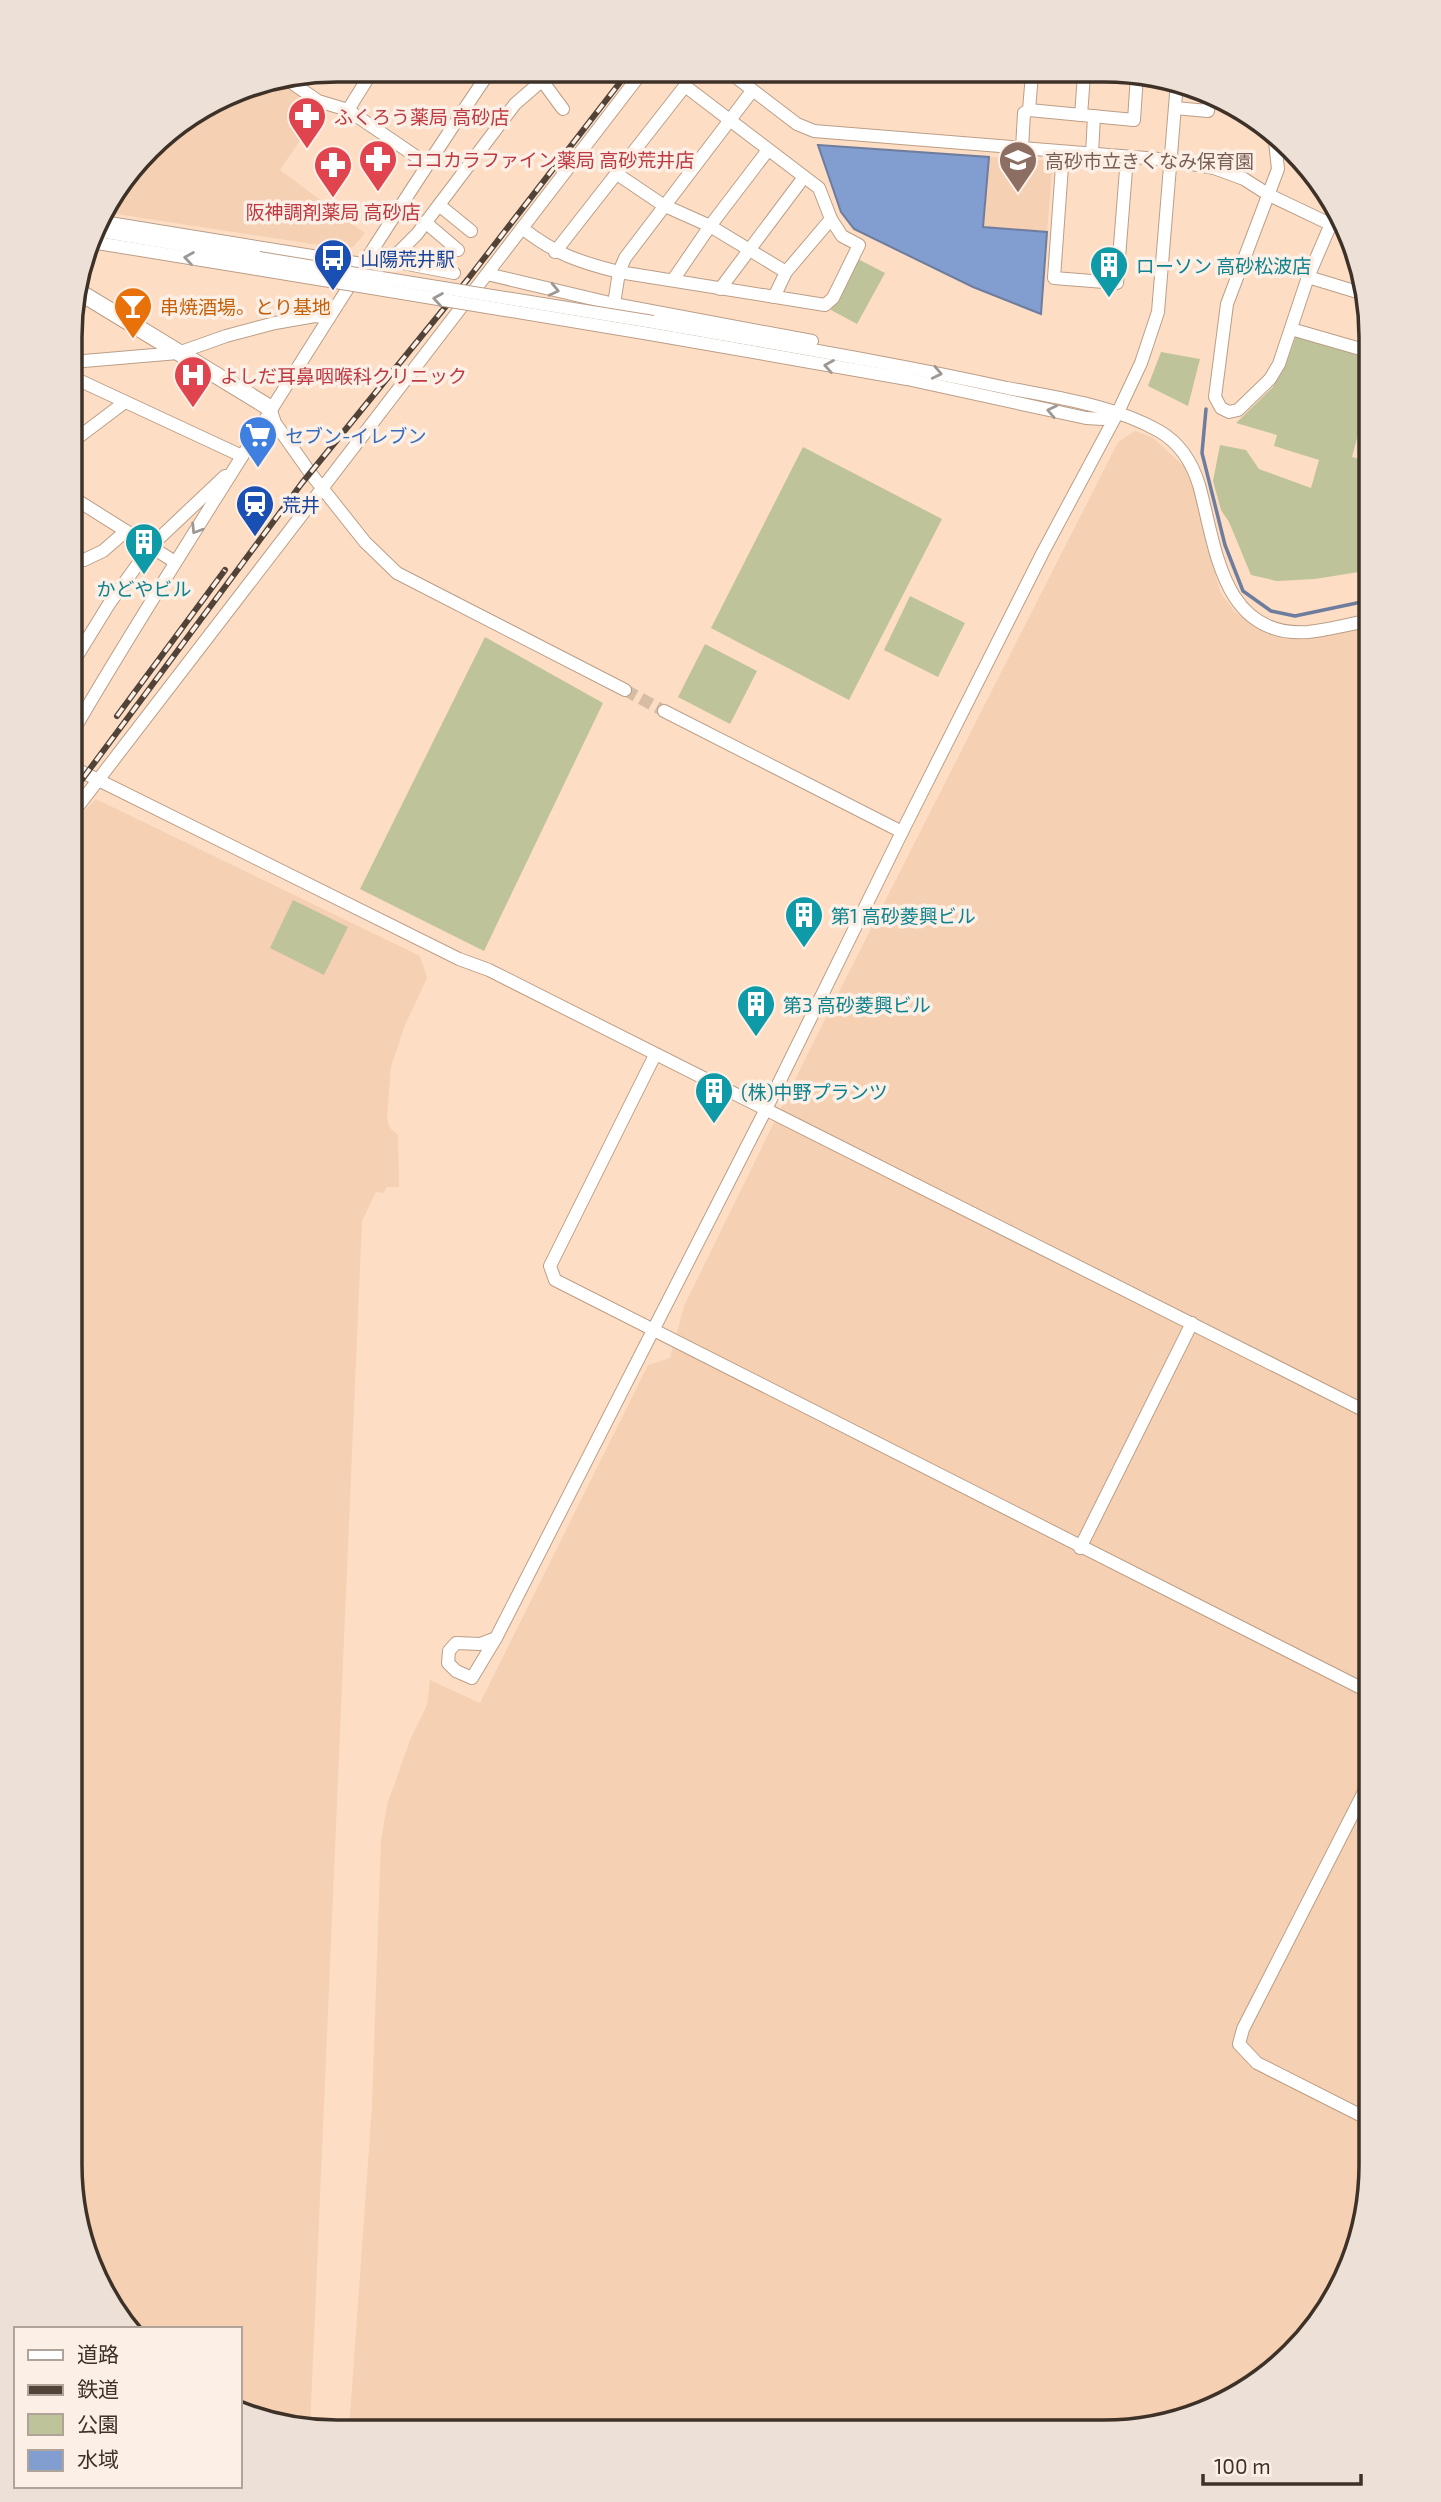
<svg xmlns="http://www.w3.org/2000/svg" width="1441" height="2502" font-family="'Exo 2','Noto Sans JP',sans-serif">
  <rect width="100%" height="100%" fill="#fddec5"/>
  <g fill="#f5d0b2">
    <polygon points="281,81 320,111 280,170 365,233 353,247 345,249 103,212 161,137 236,90"/>
    <polygon points="989,157 1053,161 1047,232 983,227"/>
    <polygon points="1135,431 1152,437 1186,468 1198,505 1220,592 1235,612 1267,634 1302,640 1371,627 1370,2182 1351,2266 1315,2328 1266,2377 1190,2418 1103,2432 349,2430 372,2106 381,1840 387,1805 410,1740 427,1705 430,1680 480,1703 648,1365 670,1358 684,1306 813,1043 1118,442"/>
    <polygon points="96,799 420,956 427,978 405,1025 391,1067 387,1118 390,1128 398,1135 399,1187 387,1187 383,1193 376,1192 362,1221 310,2430 302,2430 240,2413 240,2329 130,2329 115,2313 84,2251 70,2164 71,1581 77,1526 71,1523 72,823"/>
  </g>
  <g fill="#bec399">
    <polygon points="858,259 885,273 857,324 831,310"/>
    <polygon points="1296,336 1371,356 1371,386 1352,457 1371,462 1371,570 1315,579 1277,581 1251,575 1229,522 1221,510 1213,481 1220,445 1246,450 1259,469 1311,488 1319,460 1274,446 1277,435 1236,423 1273,387 1287,361"/>
    <polygon points="1161,352 1200,359 1188,406 1148,386"/>
    <polygon points="803,447 942,519 849,700 711,628"/>
    <polygon points="910,596 965,623 938,677 884,650"/>
    <polygon points="485,637 603,703 484,951 360,889"/>
    <polygon points="705,644 757,671 730,724 678,697"/>
    <polygon points="293,900 348,927 324,975 270,948"/>
  </g>
  <polygon fill="#829dcf" stroke="#6e7d9d" stroke-width="2" points="818,145 989,157 983,227 1047,232 1041,314 973,287 854,229 841,212"/>
  <g fill="none" stroke-linecap="round" stroke-linejoin="round">
    <polyline stroke="#6e7d9d" stroke-width="3.5" points="1206,409 1202,453 1225,545 1243,591 1271,611 1295,616 1371,600"/>
    <polyline stroke="#d7bca6" stroke-width="12" stroke-dasharray="12 6" stroke-linecap="butt" points="625,690 664,711"/>
    <defs>
      <g id="minor">
        <polyline points="729,72 797,124 814,131 1171,160 1214,168 1244,179 1269,195 1330,224 1346,229"/>
        <polyline points="288,80 318,101 348,110 427,164"/>
        <polyline points="543,82 563,109"/>
        <polyline points="1175,108 1208,111 1209,93"/>
        <polyline points="348,110 373,70"/>
        <polyline points="1029,110 1134,120 1137,75"/>
        <polyline points="1081,115 1084,75"/>
        <polyline points="1274,132 1278,169 1227,304 1215,397 1221,408 1229,412 1238,410 1270,379 1279,364 1308,277 1337,210"/>
        <polyline points="1022,149 1024,113 1029,110 1032,74"/>
        <polyline points="1063,152 1054,278 1117,283 1127,157"/>
        <polyline points="1092,154 1094,116"/>
        <polyline points="617,174 663,205 710,226 786,272"/>
        <polyline points="439,205 471,231"/>
        <polyline points="97,221 362,264"/>
        <polyline points="425,222 458,250"/>
        <path d="M522 228C555 254 579 262 619 272L825 305 833 298 859 245 842 236 831 219 819 188 685 86 555 252"/>
        <polyline points="94,230 259,258"/>
        <polyline points="91,242 257,269"/>
        <polyline points="386,254 392,261 454,273"/>
        <polyline points="389,255 398,253 417,234 515,104 553,71"/>
        <polyline points="487,274 614,304 812,341"/>
        <polyline points="1308,277 1364,294"/>
        <polyline points="673,280 710,226 768,150"/>
        <polyline points="720,289 804,177"/>
        <polyline points="774,297 786,272 831,219"/>
        <polyline points="614,304 619,272 625,258 752,91"/>
        <path d="M653 322C771 343 889 362 1007 388 1058 398 1113 405 1159 431 1180 443 1192 462 1199 485 1216 546 1221 638 1308 632 1329 630 1350 624 1371 620"/>
        <polyline points="1291,329 1371,352"/>
        <polyline points="650,334 907,379 1086,418 1103,419 1118,413"/>
        <polyline points="72,362 178,353 226,336 275,323 315,316 329,318"/>
        <polyline points="72,377 242,456"/>
        <polyline points="270,408 275,423 311,474 365,542 397,573 625,690"/>
        <polyline points="72,442 125,402"/>
        <polyline points="72,497 175,562"/>
        <polyline points="84,560 103,551 126,531"/>
        <polyline points="72,664 109,604 151,546 225,476"/>
        <polyline points="664,711 902,832"/>
        <path d="M72 733C126 640 184 549 241 458 322 328 404 198 490 71"/>
        <polyline points="72,767 459,959 489,970 1371,1414"/>
        <polyline points="72,814 642,72"/>
        <polyline points="655,1055 550,1266 555,1280 1371,1693"/>
        <polyline points="71,1547 71,1542"/>
        <polyline points="1080,1548 1192,1323"/>
        <polyline points="496,1638 480,1644 456,1643 449,1651 448,1663 456,1671 472,1678 496,1638 766,1109 902,832 1043,552 1118,412 1141,363 1158,312 1177,82"/>
        <polyline points="1370,2120 1257,2063 1239,2044 1243,2029 1371,1778"/>
      </g>
      <polyline id="major" points="76,290 270,408"/>
    </defs>
    <use href="#minor" stroke="#bb9e87" stroke-width="14"/>
    <use href="#major" stroke="#bb9e87" stroke-width="18"/>
    <use href="#minor" stroke="#fff" stroke-width="12"/>
    <use href="#major" stroke="#fff" stroke-width="16"/>
    <defs>
      <g id="rail">
        <polyline points="117,716 225,570"/>
        <polyline points="72,793 302,483 468,279 628,72"/>
      </g>
    </defs>
    <use href="#rail" stroke="#514338" stroke-width="6"/>
    <use href="#rail" stroke="#fcefe5" stroke-width="3.5" stroke-dasharray="10" stroke-linecap="butt"/>
    <defs>
      <g id="minor-bridge">
        <polyline points="259,258 653,322"/>
        <polyline points="257,269 650,334"/>
      </g>
    </defs>
    <use href="#minor-bridge" stroke="#bb9e87" stroke-width="14" stroke-linecap="butt"/>
    <use href="#minor-bridge" stroke="#fff" stroke-width="12"/>
  </g>
  <defs><path id="oneway-chevron" d="M-2-3.5L2.5 0L-2 3.5" fill="none" stroke-width="1.6" stroke-linecap="round" stroke-linejoin="round" transform="scale(1.75)"/></defs>
  <g stroke="#9e9894">
    <use href="#oneway-chevron" transform="translate(189 258) rotate(-171)"/>
    <use href="#oneway-chevron" transform="translate(554 290) rotate(13)"/>
    <use href="#oneway-chevron" transform="translate(438 299) rotate(-171)"/>
    <use href="#oneway-chevron" transform="translate(829 366) rotate(-170)"/>
    <use href="#oneway-chevron" transform="translate(937 373) rotate(12)"/>
    <use href="#oneway-chevron" transform="translate(1052 411) rotate(-168)"/>
    <use href="#oneway-chevron" transform="translate(196 529) rotate(122)"/>
  </g>
  <defs>
    <symbol id="pharmacy-pin" viewBox="-11 -11 22 30"><path d="M0 17L-7.5 6A9.5 9.5 0 1 1 7.5 6Z" fill="#e0444e" stroke="#fcefe5"/><path d="M-2-6h4v4h4v4h-4v4h-4v-4h-4v-4h4Z" fill="#fff"/></symbol>
    <symbol id="school-pin" viewBox="-11 -11 22 30"><path d="M0 17L-7.5 6A9.5 9.5 0 1 1 7.5 6Z" fill="#8d6e63" stroke="#fcefe5"/><path d="M0-5L7-2L0 1L-7-2ZM-4 1L0 2.5L4 1V4Q0 6-4 4Z" fill="#fff"/></symbol>
    <symbol id="bus-pin" viewBox="-11 -11 22 30"><path d="M0 17L-7.5 6A9.5 9.5 0 1 1 7.5 6Z" fill="#1a4fb4" stroke="#fcefe5"/><path d="M-5-6H5V4H4V6H2V4H-2V6H-4V4H-5ZM-3.5-4V0h7V-4ZM-3.5 1.2v1.5H-2V1.2ZM2 1.2v1.5H3.5V1.2Z" fill="#fff"/></symbol>
    <symbol id="building-pin" viewBox="-11 -11 22 30"><path d="M0 17L-7.5 6A9.5 9.5 0 1 1 7.5 6Z" fill="#0f9aa8" stroke="#fcefe5"/><path d="M-4-6H4V6H1V3H-1V6H-4ZM-2.5-4.3h1.7v1.8h-1.7ZM.8-4.3h1.7v1.8H.8ZM-2.5-1h1.7V.8h-1.7ZM.8-1h1.7V.8H.8Z" fill="#fff"/></symbol>
    <symbol id="bar-pin" viewBox="-11 -11 22 30"><path d="M0 17L-7.5 6A9.5 9.5 0 1 1 7.5 6Z" fill="#e8710a" stroke="#fcefe5"/><path d="M-6-5H6L.8 .8V4.5H3.5V6h-7V4.5H-.8V.8Z" fill="#fff"/></symbol>
    <symbol id="hospital-pin" viewBox="-11 -11 22 30"><path d="M0 17L-7.5 6A9.5 9.5 0 1 1 7.5 6Z" fill="#e0444e" stroke="#fcefe5"/><path d="M-5-5h3v3.5h4V-5h3V5h-3V1.5h-4V5h-3Z" fill="#fff"/></symbol>
    <symbol id="supermarket-pin" viewBox="-11 -11 22 30"><path d="M0 17L-7.5 6A9.5 9.5 0 1 1 7.5 6Z" fill="#3f7fe0" stroke="#fcefe5"/><path d="M-6-5.5h2.5l.6 2H6L4.5 2H-2.5L-4.4-4H-6ZM-1.5 3.2a1.3 1.3 0 1 0 .1 0ZM3 3.2a1.3 1.3 0 1 0 .1 0Z" fill="#fff"/></symbol>
    <symbol id="station-pin" viewBox="-11 -11 22 30"><path d="M0 17L-7.5 6A9.5 9.5 0 1 1 7.5 6Z" fill="#1a4fb4" stroke="#fcefe5"/><path d="M-3-6H3Q5-6 5-4V2Q5 4 3 4L4.5 6H3L1.5 4h-3L-3 6H-4.5L-3 4Q-5 4-5 2V-4Q-5-6-3-6ZM-3.5-4v3h7v-3ZM-3.5 1v1.5H-2V1ZM2 1v1.5H3.5V1Z" fill="#fff"/></symbol>
  </defs>
  <g fill-rule="evenodd">
    <use href="#pharmacy-pin" x="285" y="94" width="44" height="60"/>
    <use href="#pharmacy-pin" x="356" y="137" width="44" height="60"/>
    <use href="#school-pin" x="996" y="138" width="44" height="60"/>
    <use href="#pharmacy-pin" x="311" y="143" width="44" height="60"/>
    <use href="#bus-pin" x="311" y="236" width="44" height="60"/>
    <use href="#building-pin" x="1087" y="243" width="44" height="60"/>
    <use href="#bar-pin" x="111" y="284" width="44" height="60"/>
    <use href="#hospital-pin" x="171" y="353" width="44" height="60"/>
    <use href="#supermarket-pin" x="236" y="413" width="44" height="60"/>
    <use href="#station-pin" x="233" y="482" width="44" height="60"/>
    <use href="#building-pin" x="122" y="520" width="44" height="60"/>
    <use href="#building-pin" x="782" y="893" width="44" height="60"/>
    <use href="#building-pin" x="734" y="982" width="44" height="60"/>
    <use href="#building-pin" x="692" y="1069" width="44" height="60"/>
  </g>
  <g text-anchor="middle" dominant-baseline="central" stroke-width="7" stroke-linejoin="round" paint-order="stroke">
    <g font-size="19" fill="#be3a42" stroke="#fcefe5" text-anchor="start">
      <text x="334" y="116">ふくろう薬局 高砂店</text>
      <text x="405" y="159">ココカラファイン薬局 高砂荒井店</text>
      <text x="333" y="211" text-anchor="middle">阪神調剤薬局 高砂店</text>
      <text x="220" y="375">よしだ耳鼻咽喉科クリニック</text>
    </g>
    <g font-size="19" fill="#785e54" stroke="#fcefe5" text-anchor="start">
      <text x="1045" y="160">高砂市立きくなみ保育園</text>
    </g>
    <g font-size="19" fill="#164399" stroke="#fcefe5" text-anchor="start">
      <text x="360" y="258">山陽荒井駅</text>
      <text x="282" y="504">荒井</text>
    </g>
    <g font-size="19" fill="#0d838f" stroke="#fcefe5" text-anchor="start">
      <text x="1136" y="265">ローソン 高砂松波店</text>
      <text x="144" y="588" text-anchor="middle">かどやビル</text>
      <text x="831" y="915">第1 高砂菱興ビル</text>
      <text x="783" y="1004">第3 高砂菱興ビル</text>
      <text x="741" y="1091">(株)中野プランツ</text>
    </g>
    <g font-size="19" fill="#c56008" stroke="#fcefe5" text-anchor="start">
      <text x="160" y="306">串焼酒場。とり基地</text>
    </g>
    <g font-size="19" fill="#366cbe" stroke="#fcefe5" text-anchor="start">
      <text x="285" y="435">セブン-イレブン</text>
    </g>
  </g>
  <path d="M0 0H1441V2502H0ZM337 82H1104A255 255 0 0 1 1359 337V2165A255 255 0 0 1 1104 2420H337A255 255 0 0 1 82 2165V337A255 255 0 0 1 337 82Z" fill="#ede0d6" fill-rule="evenodd"/>
  <path fill="none" stroke="#3e3228" stroke-width="3.5" d="M337 82H1104A255 255 0 0 1 1359 337V2165A255 255 0 0 1 1104 2420H337A255 255 0 0 1 82 2165V337A255 255 0 0 1 337 82Z"/>
  <rect x="14" y="2327" width="228" height="161" fill="#fcefe5" stroke="#b0a399" stroke-width="2"/>
  <rect x="28" y="2350" width="35" height="10" fill="#ffffff" stroke="#b0a399" stroke-width="2"/>
  <text x="77" y="2362" font-size="21" fill="#3e3228">道路</text>
  <rect x="28" y="2385" width="35" height="10" fill="#514338" stroke="#b0a399" stroke-width="2"/>
  <text x="77" y="2397" font-size="21" fill="#3e3228">鉄道</text>
  <rect x="28" y="2414" width="35" height="21" fill="#bec399" stroke="#b0a399" stroke-width="2"/>
  <text x="77" y="2432" font-size="21" fill="#3e3228">公園</text>
  <rect x="28" y="2450" width="35" height="21" fill="#829dcf" stroke="#b0a399" stroke-width="2"/>
  <text x="77" y="2467" font-size="21" fill="#3e3228">水域</text>
  <path d="M1203 2474v10h158v-10" fill="none" stroke="#3e3228" stroke-width="3.5"/>
  <text x="1214" y="2474" font-size="21" fill="#3e3228" stroke="#fcefe5" stroke-width="5" paint-order="stroke">100 m</text>
</svg>
